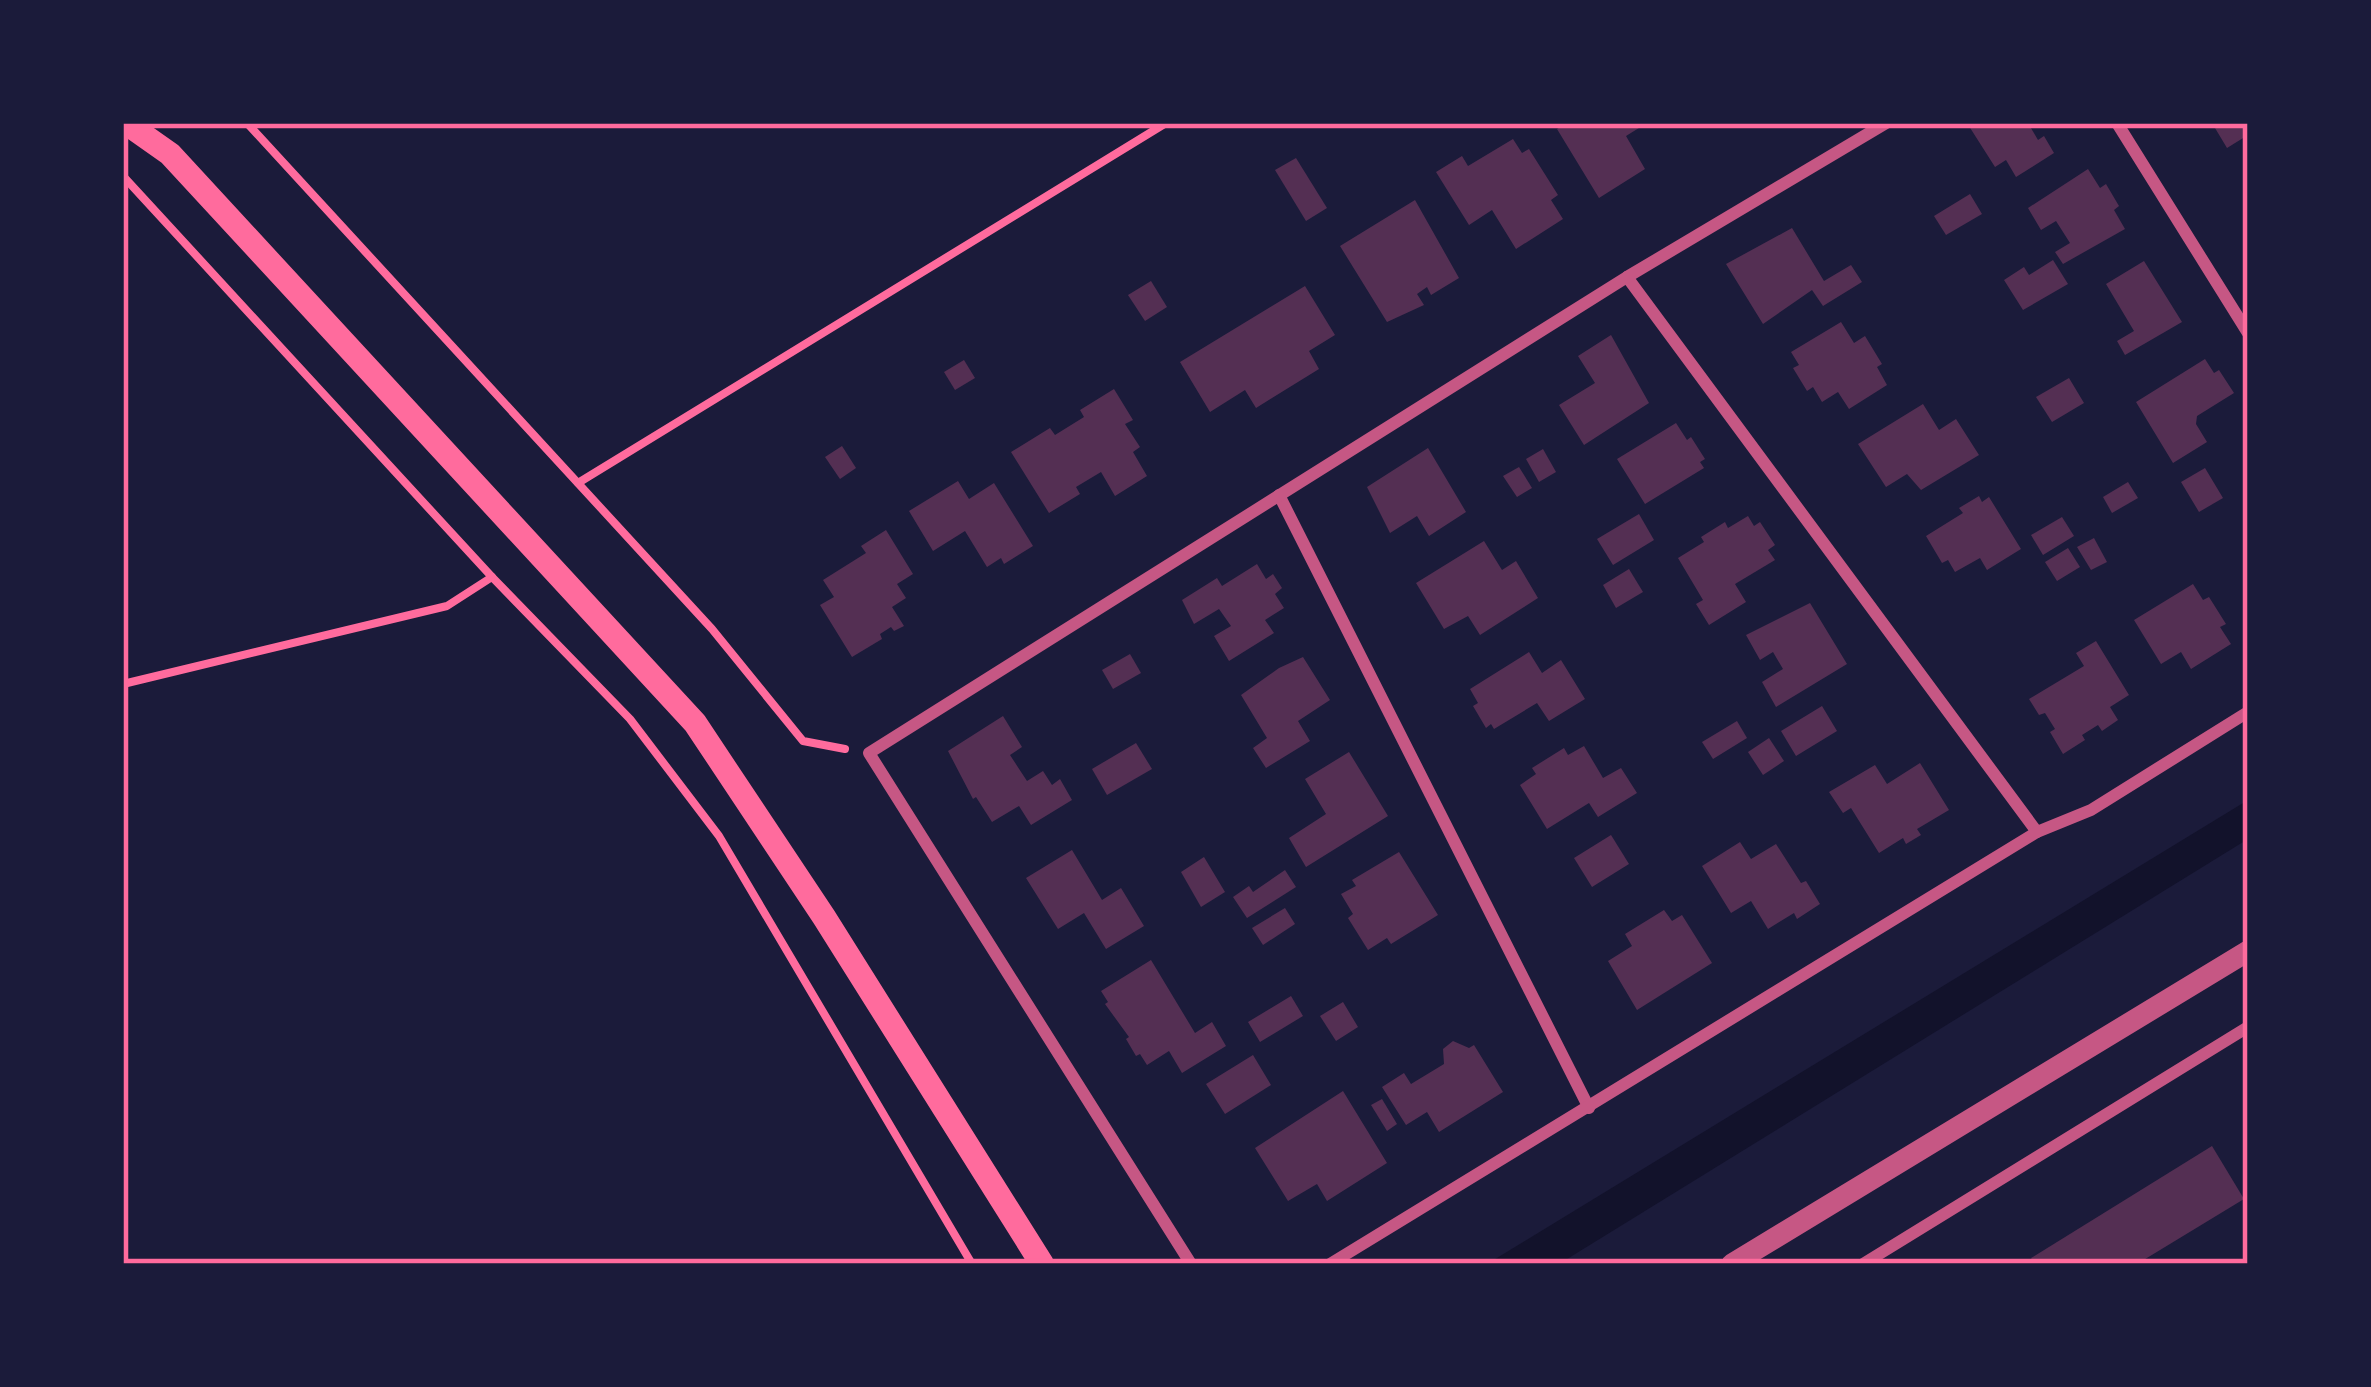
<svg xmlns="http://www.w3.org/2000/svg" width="2371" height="1387" font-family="'Golos Text',sans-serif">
  <rect width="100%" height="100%" fill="#1b1b3a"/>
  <polygon fill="#12122b" points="2248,800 2248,839 1559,1264 1487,1264"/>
  <g fill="#542f53">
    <polygon points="1567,123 1647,123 1626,136 1645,169 1599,198 1557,129"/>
    <polygon points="1967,123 2028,123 2038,140 2044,136 2054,153 2016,177 2006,160 1995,167"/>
    <polygon points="2212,123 2248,123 2248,135 2227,148"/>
    <polygon points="1513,139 1522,153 1529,149 1558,195 1551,200 1563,219 1516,249 1492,210 1469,225 1436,172 1462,156 1468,166"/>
    <polygon points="1296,158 1327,208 1306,221 1275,170"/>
    <polygon points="2088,169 2100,188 2106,184 2119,206 2114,210 2125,229 2063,264 2055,252 2070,243 2056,221 2041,230 2028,208"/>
    <polygon points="1970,194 1982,214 1946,235 1934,216"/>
    <polygon points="1415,200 1459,278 1431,295 1427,287 1417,294 1424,305 1387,322 1340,246"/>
    <polygon points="1792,228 1824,281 1851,265 1862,282 1823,306 1812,290 1763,324 1726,264"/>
    <polygon points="2053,260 2068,284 2023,310 2004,280 2024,267 2029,275"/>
    <polygon points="2144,261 2182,322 2125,355 2117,341 2134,331 2106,284"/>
    <polygon points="1151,281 1167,307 1145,321 1128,295"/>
    <polygon points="1305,286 1335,335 1309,351 1319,369 1256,408 1245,390 1210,412 1180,362"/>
    <polygon points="1841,322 1854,343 1865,336 1882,364 1877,367 1887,385 1849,409 1838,392 1822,402 1813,387 1807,391 1793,368 1799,365 1791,352"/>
    <polygon points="1611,335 1649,403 1584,445 1559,405 1595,383 1578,356"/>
    <polygon points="2205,359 2214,373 2219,370 2234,393 2197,416 2196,424 2207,442 2173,463 2136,402"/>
    <polygon points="964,360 975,378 955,390 944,372"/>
    <polygon points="2069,378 2084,403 2052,422 2036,397"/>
    <polygon points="1114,389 1133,420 1125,424 1140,447 1133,452 1147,476 1115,496 1101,472 1076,487 1080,494 1049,513 1011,452 1050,428 1055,435 1084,417 1080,410"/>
    <polygon points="1923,404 1939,430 1956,419 1979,455 1921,490 1907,474 1886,487 1858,444"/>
    <polygon points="1676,423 1687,440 1691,437 1705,459 1700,462 1704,468 1645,504 1617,459"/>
    <polygon points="842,446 856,468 840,479 825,457"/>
    <polygon points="1428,448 1466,512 1429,536 1417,516 1390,533 1367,487"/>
    <polygon points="1543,449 1556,472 1539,482 1526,459"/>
    <polygon points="1519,467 1532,488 1517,497 1503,476"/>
    <polygon points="2205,468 2223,498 2199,512 2181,482"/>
    <polygon points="958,481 969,499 994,483 1033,546 1004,564 1001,558 987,567 965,531 933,551 909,511"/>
    <polygon points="2128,482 2138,498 2112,513 2103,497"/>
    <polygon points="1979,496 1982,502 1989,497 2021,549 1987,570 1980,558 1955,572 1948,560 1942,563 1926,536 1963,513 1959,508"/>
    <polygon points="1639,514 1654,540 1613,565 1597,539"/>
    <polygon points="1748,516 1754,526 1760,522 1775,545 1768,550 1775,560 1735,584 1746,602 1709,625 1696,604 1703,600 1678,558 1704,542 1701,537 1725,522 1728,528"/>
    <polygon points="2062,517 2074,536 2043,555 2031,535"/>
    <polygon points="886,530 913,574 897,584 906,598 892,607 904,626 894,631 891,627 880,634 882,639 852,657 820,605 834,597 823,580 866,553 861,546"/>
    <polygon points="2094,538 2107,562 2091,570 2077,547"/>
    <polygon points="1484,541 1502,570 1516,561 1538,598 1480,635 1468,616 1444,629 1416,583"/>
    <polygon points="2068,548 2080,567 2057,581 2045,562"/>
    <polygon points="1257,564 1266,579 1273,574 1282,588 1275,594 1284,608 1265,620 1274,633 1229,661 1214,636 1231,626 1219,609 1194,624 1182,600 1217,578 1222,586"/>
    <polygon points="1629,569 1643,592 1616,608 1603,585"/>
    <polygon points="2193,584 2203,600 2209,597 2226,624 2220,627 2231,644 2191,669 2181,652 2161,664 2134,620"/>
    <polygon points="1810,603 1847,664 1776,707 1762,682 1783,669 1773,652 1760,660 1746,635"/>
    <polygon points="2096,641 2129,695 2110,707 2118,720 2102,731 2098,725 2082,735 2085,740 2063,754 2050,732 2055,729 2045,713 2039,715 2029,699 2084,666 2076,653"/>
    <polygon points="1529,652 1542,673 1561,660 1585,699 1549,721 1537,703 1494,729 1491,724 1486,728 1473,706 1478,703 1470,689"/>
    <polygon points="1130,654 1141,673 1113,689 1102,670"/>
    <polygon points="1303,657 1330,700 1298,721 1310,741 1266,768 1253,748 1267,738 1241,695 1279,668"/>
    <polygon points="1822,706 1837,731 1796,756 1781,731"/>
    <polygon points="1003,716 1022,747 1010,755 1027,781 1043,771 1052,785 1060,779 1072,800 1031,825 1019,806 992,822 976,797 973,799 948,751"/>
    <polygon points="1737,721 1747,738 1713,759 1702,742"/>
    <polygon points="1769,738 1784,761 1763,775 1748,752"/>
    <polygon points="1136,743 1152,769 1107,795 1092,769"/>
    <polygon points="1584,746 1603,778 1621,768 1637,793 1598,817 1589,803 1547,829 1520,785 1536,774 1532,768 1564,748 1568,755"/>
    <polygon points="1349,752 1388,816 1306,867 1289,838 1326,814 1305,779"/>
    <polygon points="1920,763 1949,810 1917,829 1921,835 1906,844 1903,838 1879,853 1851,808 1843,813 1829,792 1875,765 1887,784"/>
    <polygon points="1611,835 1629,864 1592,887 1574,858"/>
    <polygon points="1740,842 1751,859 1776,844 1801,883 1806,881 1820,904 1797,919 1794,913 1768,929 1751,901 1731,913 1702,866"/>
    <polygon points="1072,850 1102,900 1121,888 1144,926 1106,949 1084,913 1058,929 1026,878"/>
    <polygon points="1399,852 1438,915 1391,944 1387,938 1368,950 1348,918 1353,914 1341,894 1356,886 1352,880"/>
    <polygon points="1204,857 1225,892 1201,907 1181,872"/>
    <polygon points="1285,870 1296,887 1247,918 1233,897 1249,886 1253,892"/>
    <polygon points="1285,908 1295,924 1263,945 1252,928"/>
    <polygon points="1664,910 1672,921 1682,915 1712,963 1637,1010 1608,961 1632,946 1625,934"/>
    <polygon points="1151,960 1195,1033 1212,1022 1226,1046 1182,1073 1169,1051 1147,1065 1140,1054 1136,1056 1126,1039 1129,1037 1105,1004 1108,1002 1101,991"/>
    <polygon points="1291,996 1303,1016 1260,1042 1248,1022"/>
    <polygon points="1343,1002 1358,1027 1336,1041 1320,1016"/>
    <polygon points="1453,1041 1469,1048 1474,1045 1503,1092 1439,1132 1427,1112 1406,1125 1382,1087 1404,1073 1411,1084 1444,1064 1443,1049"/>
    <polygon points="1253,1055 1271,1085 1225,1114 1206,1084"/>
    <polygon points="1343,1091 1387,1163 1327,1201 1317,1184 1288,1201 1255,1148"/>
    <polygon points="1382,1099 1397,1124 1387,1131 1371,1105"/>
    <polygon points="2212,1146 2244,1199 2137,1264 2035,1264 2031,1258"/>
  </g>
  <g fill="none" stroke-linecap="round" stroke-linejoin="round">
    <g stroke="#ff6b9d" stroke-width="8">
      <polyline points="247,123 712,629 803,741 845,749"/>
      <polyline points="123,176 492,577 630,719 719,836 972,1264"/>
      <polyline points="578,483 1166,123"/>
      <polyline points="123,684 447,606 492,577"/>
    </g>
    <g stroke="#c65784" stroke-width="12">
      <polyline points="2117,123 2248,333"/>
      <polyline points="1627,277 2037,832"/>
      <polyline points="1279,495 1589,1108"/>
      <polyline points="1191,1264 869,753 1627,277 1886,123"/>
      <polyline points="1330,1264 2037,832 2091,810 2248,712"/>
      <polyline points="1863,1264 2248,1027"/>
    </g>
    <polyline stroke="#c65784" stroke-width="21" points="1732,1264 2248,951"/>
    <polyline stroke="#ff6b9d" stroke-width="24" points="126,123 170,154 695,723 824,917 1042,1264"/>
  </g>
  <rect width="2371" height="1387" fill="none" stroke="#1b1b3a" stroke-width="252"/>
  <rect x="126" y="126" width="2119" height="1135" fill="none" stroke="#ff6b9d" stroke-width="4.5"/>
</svg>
